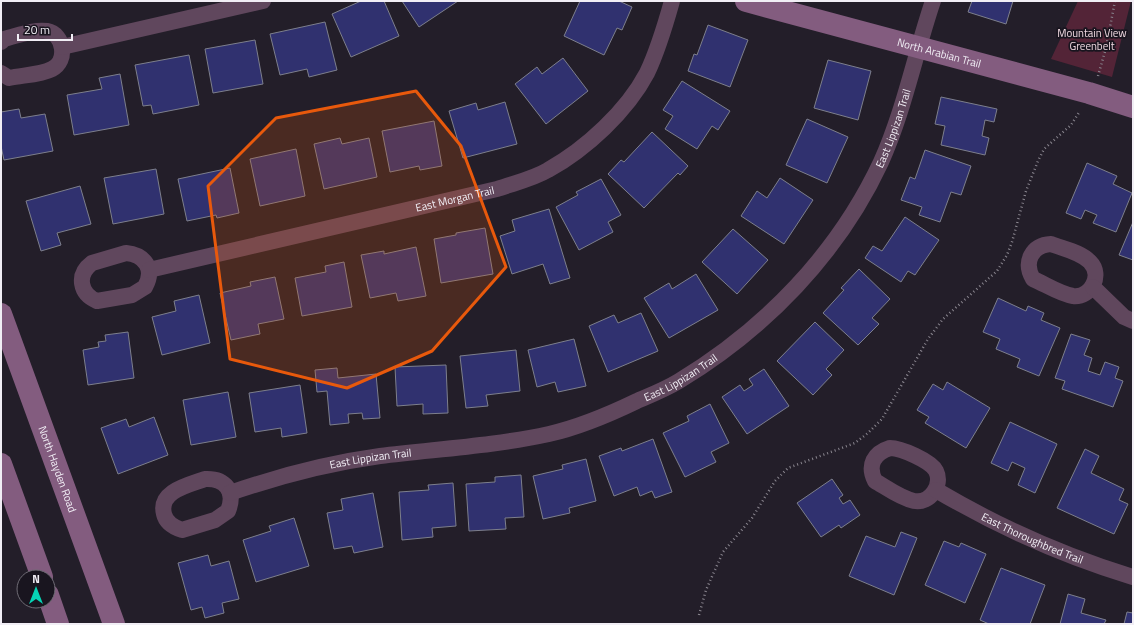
<svg xmlns="http://www.w3.org/2000/svg" width="1134" height="625" font-family="'Titillium Web',sans-serif">
  <rect width="100%" height="100%" fill="#231e29"/>
  <polygon fill="#532437" points="1078,1 1131,1 1112,77 1051,59"/>
  <g fill="#30316f" stroke="#7d7f8c">
    <polygon points="361,1 384,1 399,36 351,57 332,14"/>
    <polygon points="402,1 458,1 419,27"/>
    <polygon points="580,1 619,1 632,7 622,30 617,28 604,55 564,36"/>
    <polygon points="972,1 1013,1 1006,24 968,12"/>
    <polygon points="325,22 337,70 309,77 307,69 280,75 270,34"/>
    <polygon points="708,25 748,40 730,87 688,71 694,54 697,55"/>
    <polygon points="255,40 263,84 213,93 205,49"/>
    <polygon points="189,55 199,105 153,114 151,105 143,106 135,65"/>
    <polygon points="563,58 588,91 546,124 515,84 537,67 542,74"/>
    <polygon points="828,60 871,71 858,120 814,108"/>
    <polygon points="120,74 129,125 74,135 67,95 102,89 99,78"/>
    <polygon points="682,81 730,111 718,130 712,126 697,149 665,129 673,116 663,110"/>
    <polygon points="941,97 997,109 994,122 985,120 982,136 989,138 985,155 941,145 945,126 935,124"/>
    <polygon points="505,102 517,144 463,158 449,111 476,103 478,110"/>
    <polygon points="19,109 21,118 45,114 53,151 4,160 1,146 1,112"/>
    <polygon points="807,119 848,137 827,183 786,165"/>
    <polygon points="434,121 442,166 420,170 419,166 390,172 382,131"/>
    <polygon points="652,132 688,166 680,175 678,173 644,208 608,174 621,160 624,162"/>
    <polygon points="340,138 342,144 369,138 377,177 324,189 314,144"/>
    <polygon points="296,149 305,196 260,206 250,159"/>
    <polygon points="925,150 971,166 961,195 951,192 940,222 919,215 922,207 901,200 910,177 915,179"/>
    <polygon points="1087,163 1117,176 1113,184 1132,193 1116,232 1093,223 1097,215 1085,210 1081,219 1066,213"/>
    <polygon points="230,168 239,213 217,218 216,215 187,221 178,179"/>
    <polygon points="156,169 164,214 113,224 104,178"/>
    <polygon points="780,178 813,200 784,244 741,216 757,191 767,198"/>
    <polygon points="601,179 621,215 608,222 613,232 579,250 556,207 578,195 576,192"/>
    <polygon points="80,186 91,224 57,233 61,245 41,251 26,201"/>
    <polygon points="549,209 570,278 550,284 543,264 512,274 500,236 515,231 512,220"/>
    <polygon points="905,217 939,240 915,275 908,271 901,282 865,258 873,246 882,251"/>
    <polygon points="1133,222 1133,260 1119,255"/>
    <polygon points="485,228 493,274 441,283 434,239 456,235 456,233"/>
    <polygon points="733,229 768,260 737,294 702,262"/>
    <polygon points="416,247 426,296 398,301 396,293 370,298 361,255 384,251 384,254"/>
    <polygon points="344,262 352,307 302,316 295,278 326,272 325,266"/>
    <polygon points="859,269 890,299 872,318 879,324 858,345 823,313 844,290 841,288"/>
    <polygon points="696,274 718,310 669,338 644,298 669,283 672,289"/>
    <polygon points="275,277 284,319 258,324 260,334 231,340 220,293 251,286 250,282"/>
    <polygon points="199,295 210,343 162,355 152,317 176,311 174,301"/>
    <polygon points="998,298 1026,311 1028,306 1044,313 1041,320 1060,328 1039,376 1017,367 1020,359 996,349 1000,339 983,332"/>
    <polygon points="641,313 658,351 608,372 589,326 614,315 618,323"/>
    <polygon points="815,322 844,350 826,369 832,375 813,395 777,361"/>
    <polygon points="128,332 134,378 88,385 83,350 99,347 98,342 106,341 105,335"/>
    <polygon points="1071,334 1090,340 1084,355 1092,358 1088,371 1100,375 1105,362 1119,367 1115,378 1123,381 1113,407 1062,389 1065,381 1055,378"/>
    <polygon points="574,339 586,386 558,392 555,382 537,387 528,350"/>
    <polygon points="516,350 520,391 486,395 488,406 466,408 460,356"/>
    <polygon points="446,365 448,413 423,414 423,404 397,406 395,367"/>
    <polygon points="337,368 338,378 376,374 380,418 363,419 362,413 348,414 349,423 330,425 327,391 317,392 315,370"/>
    <polygon points="764,369 789,406 747,434 722,397 740,385 744,391 753,385 749,379"/>
    <polygon points="947,382 990,408 966,448 925,423 929,417 917,410 933,384 943,390"/>
    <polygon points="300,385 307,433 282,437 281,428 255,432 249,393"/>
    <polygon points="228,392 236,437 191,445 183,400"/>
    <polygon points="710,404 729,443 711,452 716,462 685,477 663,433 689,421 687,416"/>
    <polygon points="154,417 168,455 118,474 101,428 126,419 129,427"/>
    <polygon points="1010,422 1057,444 1035,493 1018,485 1025,468 1012,462 1008,471 991,463"/>
    <polygon points="653,439 672,492 655,498 652,491 640,496 637,487 614,496 599,456 621,448 622,451"/>
    <polygon points="1085,449 1099,456 1091,473 1124,489 1119,500 1128,504 1114,534 1057,508"/>
    <polygon points="586,459 596,501 569,508 570,513 543,519 533,476 563,469 562,465"/>
    <polygon points="521,475 524,517 505,518 506,529 469,531 466,484 495,482 495,477"/>
    <polygon points="832,479 843,495 839,498 843,504 850,500 860,515 841,528 839,525 821,537 797,503"/>
    <polygon points="453,483 456,526 432,528 433,537 402,540 399,492 429,490 428,485"/>
    <polygon points="373,493 383,547 354,553 352,546 334,549 327,513 343,510 341,499"/>
    <polygon points="294,518 309,566 256,582 243,540 271,531 269,526"/>
    <polygon points="901,532 917,538 894,595 849,576 866,536 895,547"/>
    <polygon points="944,541 959,547 961,543 986,554 965,603 925,585"/>
    <polygon points="208,555 211,566 229,561 239,599 222,603 224,613 205,618 202,607 191,610 178,563"/>
    <polygon points="1001,568 1045,585 1030,624 989,624 980,620"/>
    <polygon points="1068,594 1085,599 1081,613 1106,620 1104,624 1060,624"/>
    <polygon points="1127,612 1133,613 1133,624 1124,624"/>
  </g>
  <g fill="none" stroke-linecap="round" stroke-linejoin="round">
    <g stroke="#8a868f" stroke-width="2.5" stroke-dasharray="1 3" stroke-linecap="butt">
      <polyline points="1098,76 1106,48 1115,1"/>
      <polyline points="699,615 706,590 723,552 752,518 775,481 788,468 855,443 868,433 882,419 928,339 943,319 997,271 1007,255 1012,242 1026,191 1038,161 1044,149 1071,125 1080,111"/>
    </g>
    <g stroke="#60475d" stroke-width="16">
      <path d="M1 42 4 39C17 36 33 29 47 31 64 34 68 61 52 69 40 75 23 75 9 78L1 73"/>
      <polyline points="62,47 263,1"/>
      <path d="M1051 244C1064 249 1081 252 1090 262 1103 275 1091 298 1073 296 1060 294 1045 284 1033 279 1023 262 1032 245 1051 244Z"/>
      <path d="M126 253C145 255 155 269 145 287L132 295 97 301C80 294 76 275 92 263Z"/>
      <path id="s1" d="M149 270 497 189C514 183 533 179 548 170 586 149 627 111 647 73 658 50 665 26 672 1"/>
      <polyline points="1093,287 1124,317 1133,321"/>
      <path d="M890 448C901 448 931 461 936 471 943 485 930 504 914 501 900 498 887 488 875 481 867 465 874 453 890 448Z"/>
      <path d="M205 479C225 478 236 491 228 511L215 520 182 530C173 527 166 523 164 514 158 491 189 485 205 479Z"/>
      <path id="s2" d="M936 490C999 527 1063 556 1133 577"/>
      <path id="s3" d="M230 493C279 476 329 463 380 456 436 449 494 446 549 434 580 427 608 415 637 401 651 395 666 389 679 381 765 329 838 254 881 162 904 111 915 54 933 1"/>
    </g>
    <g stroke="#835c7f" stroke-width="22">
      <path id="s4" d="M746 1 1089 93 1133 107"/>
      <path id="s5" d="M1 314 114 624"/>
      <polyline points="1,464 42,577"/>
      <polyline points="48,595 58,624"/>
    </g>
  </g>
  <path fill="#e8590c" fill-opacity="0.2" stroke="#e8590c" stroke-width="3" stroke-linejoin="round" d="M416 91 461 146 506 267 432 351 347 388 230 359 208 186 276 118Z"/>
  <g text-anchor="middle" dominant-baseline="central" stroke-width="3.5" stroke-linejoin="round" paint-order="stroke">
    <g font-size="11" fill="#f1dae2" stroke="#19151f">
      <text x="1092" y="33">Mountain View<tspan x="1092" dy="13">Greenbelt</tspan></text>
    </g>
    <g font-size="11" fill="#f1eef5" stroke="#19151f">
      <text stroke="none"><textPath href="#s4" startOffset="200">North Arabian Trail</textPath></text>
      <text stroke="none"><textPath href="#s3" startOffset="804">East Lippizan Trail</textPath></text>
      <text stroke="none"><textPath href="#s1" startOffset="314">East Morgan Trail</textPath></text>
      <text stroke="none"><textPath href="#s3" startOffset="469">East Lippizan Trail</textPath></text>
      <text stroke="none"><textPath href="#s3" startOffset="145">East Lippizan Trail</textPath></text>
      <text stroke="none"><textPath href="#s5" startOffset="165">North Hayden Road</textPath></text>
      <text stroke="none"><textPath href="#s2" startOffset="108">East Thoroughbred Trail</textPath></text>
    </g>
  </g>
  <rect width="1134" height="625" fill="none" stroke="#f1eef5" stroke-width="4"/>
  <g transform="translate(36 589)"><circle r="19" fill="#19151f" stroke="#6f6c75"/>
  <path d="M0-3L7 15L0 10L-7 15Z" fill="#06d5b6"/>
  <text y="-6" font-size="11" font-weight="bold" text-anchor="middle" fill="#f1eef5">N</text>
  </g>
  <path d="M18 34v6h54v-6" fill="none" stroke="#f1eef5" stroke-width="2"/>
  <text x="24" y="34" font-size="12" fill="#f1eef5" stroke="#19151f" stroke-width="3" paint-order="stroke">20 m</text>
</svg>
